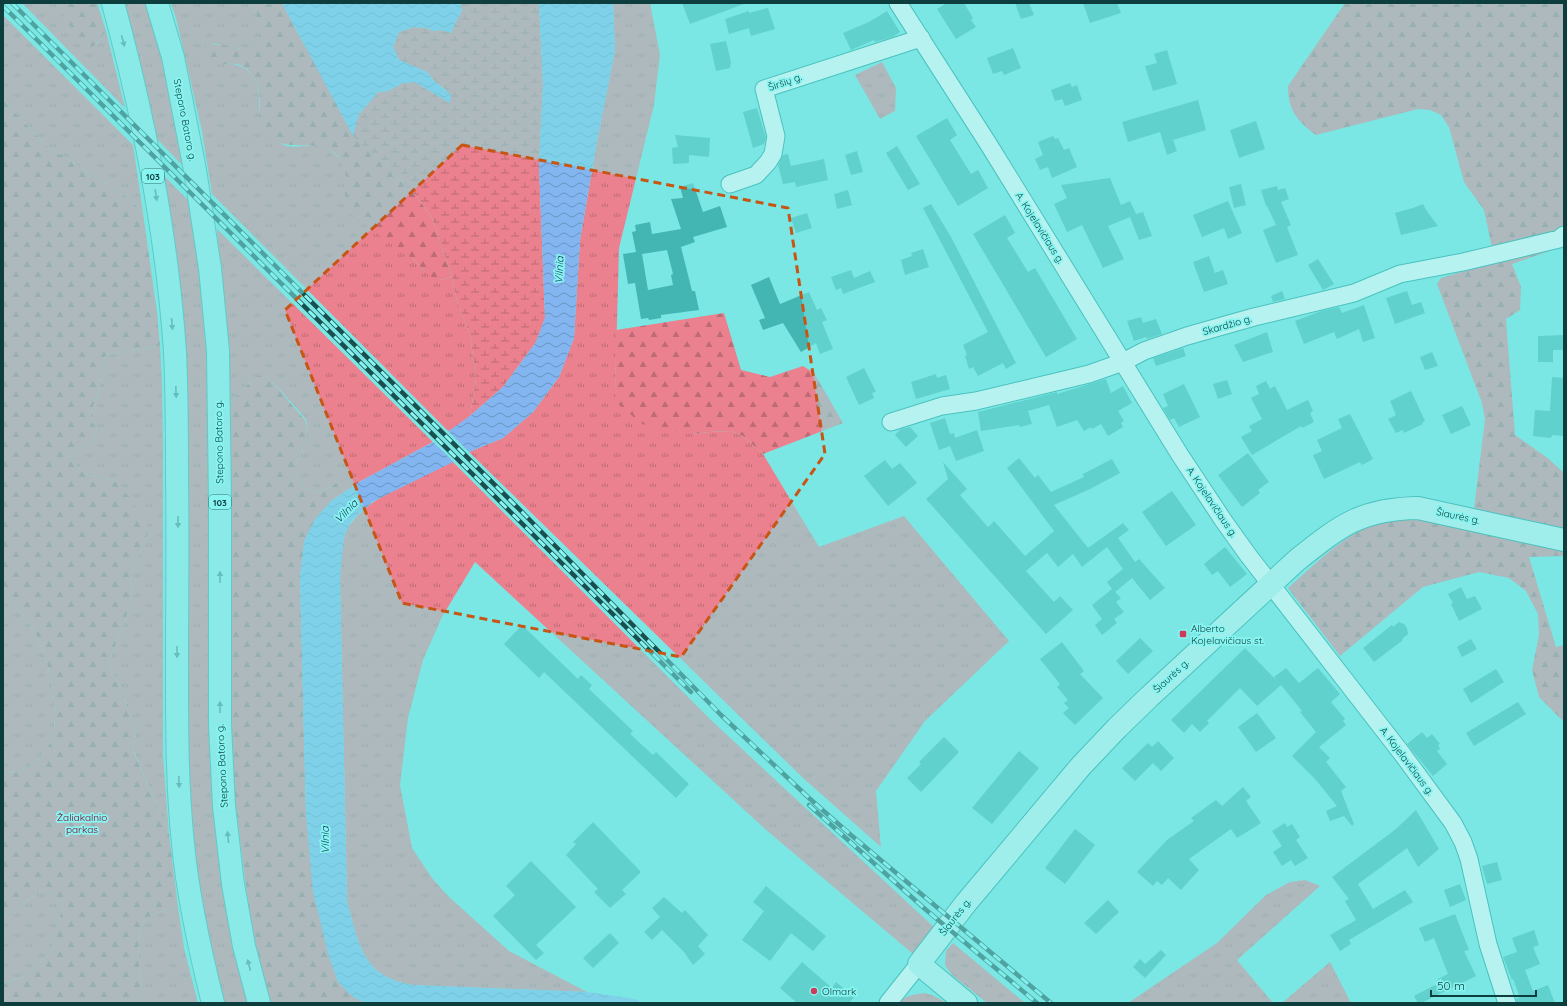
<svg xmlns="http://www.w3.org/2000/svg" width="1567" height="1006" font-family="Quicksand,sans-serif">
  <defs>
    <pattern id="grass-tufts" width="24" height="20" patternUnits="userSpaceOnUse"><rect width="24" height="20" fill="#eb818e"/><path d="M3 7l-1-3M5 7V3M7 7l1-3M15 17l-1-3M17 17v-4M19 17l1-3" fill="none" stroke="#bd6b75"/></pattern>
    <pattern id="forest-firs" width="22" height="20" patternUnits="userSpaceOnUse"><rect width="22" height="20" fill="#eb818e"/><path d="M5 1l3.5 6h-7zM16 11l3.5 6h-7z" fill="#bd6b75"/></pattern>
    <pattern id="wetland-marsh" width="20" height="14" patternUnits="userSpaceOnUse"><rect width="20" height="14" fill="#eb818e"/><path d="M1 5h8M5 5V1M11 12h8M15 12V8" fill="none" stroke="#bd6b75"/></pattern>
    <pattern id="water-waves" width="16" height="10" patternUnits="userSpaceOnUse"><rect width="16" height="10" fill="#83b5f0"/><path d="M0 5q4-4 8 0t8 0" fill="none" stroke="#6a95c4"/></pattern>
  </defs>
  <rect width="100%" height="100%" fill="#7ae7e4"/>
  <g fill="url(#grass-tufts)">
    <polygon points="22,3 55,3 97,44 106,31 125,108"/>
    <polygon points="121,3 148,3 174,105 183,166 154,136"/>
    <path d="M171 3H253C255 11 260 22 261 30 261 57 228 47 213 43L217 64C256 60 261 86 259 118 264 124 277 142 282 144 292 150 308 144 319 146 331 147 341 158 346 170 349 178 346 189 345 198L413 259 424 271 440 280 452 277 457 301 470 335 476 379 470 416 449 432 212 194 202 131 176 18Z"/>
    <polygon points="613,3 650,3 660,55 654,105 619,248 615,394 692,434 709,432 731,431 743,436 763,454 819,547 904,516 1009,641 925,721 876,791 881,847 803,778 469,452 503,438 533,412 559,377 574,338 580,240 597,141 615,50"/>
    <polygon points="3,15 133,145 143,213 130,199 47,146 3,100"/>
    <polygon points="882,62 896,88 895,111 880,119 855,75"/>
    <polygon points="161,173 191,203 198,248 209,370 211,670 248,1003 221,1003 203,929 189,811"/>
    <path d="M217 229 433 442 361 481C345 470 336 487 322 491 316 492 309 491 303 488 302 485 299 481 298 477 292 457 313 441 306 420 303 414 276 386 269 378L265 376 252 380 230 403Z"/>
    <polygon points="160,346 162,385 163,443 163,755 169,834 133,749 136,734 121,687 108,665 132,601 131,573 149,530 114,480 86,474 69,459 77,447 93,442 97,429 89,417 97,396 106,355"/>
    <path d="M453 462 712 721 935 928 913 954 765 829 475 562 442 617 423 660 408 718 400 785 412 848 432 878 448 896 509 951 587 992 412 985C362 976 359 945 347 901L340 578C341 565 341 545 345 534 359 499 420 478 453 462Z"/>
    <polygon points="3,587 35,632 45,657 52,682 55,713 54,734 46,751 33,764 15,773 3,772"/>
    <polygon points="1305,880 1320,886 1237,960 1273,1003 1128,1003 1217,943 1266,895 1290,882"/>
    <polygon points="40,891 53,893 63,905 51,952 27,975 3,984 3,913 11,912"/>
    <path d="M178 907 184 948 198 1003H142C141 985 134 936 144 922 150 913 167 910 178 907Z"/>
    <polygon points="953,943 1025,1003 987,1003 952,975 945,965 946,951"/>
    <polygon points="1330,962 1351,1003 1282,1003"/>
    <path d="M924 993 932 995 945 1002 899 1003C904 996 915 994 924 993Z"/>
  </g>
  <g fill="url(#forest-firs)">
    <path d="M55 3H97L106 31C100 39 93 53 81 47L59 7Z"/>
    <path d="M253 3H282L302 41 388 168 417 197 432 218 452 277 440 280 434 279 424 271 413 259 355 218C351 212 345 205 345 196 345 180 349 174 339 158 325 136 293 153 271 139 266 136 260 125 259 118 258 115 260 110 260 106 260 92 256 73 242 66 234 62 226 65 218 64 214 64 210 63 206 62L202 53 205 46C216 42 225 46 236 48 240 49 244 48 248 47 268 43 257 16 253 3Z"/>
    <path d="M1345 3H1564V246L1512 264 1521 287 1520 310 1506 319 1515 435 1549 459 1564 473V532L1474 509 1485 419 1482 403 1437 284 1441 278 1495 262 1484 210 1464 182 1449 127 1441 115 1430 110 1418 109 1316 135C1297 121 1288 110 1288 86Z"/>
    <path d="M3 100 47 146 130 199 143 213 157 312 160 346 106 355 97 396 89 417 97 429 93 442 77 447 69 459 86 474 114 480 131 499 149 530 131 573 132 601 108 665 121 687 136 734 133 750 169 834 178 907C167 910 150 913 144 922 134 936 141 985 142 1003H3V984L27 975 51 952 63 905 53 893 40 891 11 912 3 913V772L15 773 33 764 46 751 54 734 55 713 52 682 45 657 35 632 3 587Z"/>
    <polygon points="724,313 741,370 770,377 803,366 814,373 843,423 763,454 743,436 731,431 709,432 692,434 666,431 642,424 619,405 615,394 616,330"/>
    <path d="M258 376H265L269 378 305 420C314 441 292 455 298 477 299 481 302 485 303 488 309 491 316 492 323 491 338 486 343 469 361 481L330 502 300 576 306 815 353 997 366 1003H268L249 911 233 784 231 700 230 403 252 380Z"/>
    <path d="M1410 518 1439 521 1564 550V556L1529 557 1556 647 1564 645V722L1539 697 1532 670 1539 635 1538 614 1526 591 1509 578 1479 572 1423 587 1340 656 1288 588C1311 568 1335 543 1363 529 1377 522 1395 521 1410 518Z"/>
  </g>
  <polygon fill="url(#wetland-marsh)" points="460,3 539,3 543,84 539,166 545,318 536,342 503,387 470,416 476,379 470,335 457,301 452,277 432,218 417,197 388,168 353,136 359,114 373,98 378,92 388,91 403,83 415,82 450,103 446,90 434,81 427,72 399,60 393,47 399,32 414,27 427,28 433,31 441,30 462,11"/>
  <g fill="url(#water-waves)">
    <polygon points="282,3 460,3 462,10 451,33 441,30 433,31 427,28 414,27 399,32 393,47 399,60 427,72 434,81 451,95 450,103 415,82 403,83 388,91 378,92 373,98 359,114 353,136"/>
    <path d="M539 3H613L615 50 597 141 580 240 574 338 559 377 533 412 503 438 469 452 453 462 372 502 352 520 344 536 340 578 347 901C359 945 362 976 412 985L587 992 635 999 643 1003H366L353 997 338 982 329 957 313 892 306 815 300 576 304 541 315 519 330 502 361 481 433 442 470 416 503 387 536 342 545 318 539 166 543 84Z"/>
  </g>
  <polygon fill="#7ae7e4" points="447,430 470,453 455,463 432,441"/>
  <g fill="#43b5b2" fill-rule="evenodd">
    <polygon points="682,3 743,3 744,4 690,24"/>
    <polygon points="947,3 964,3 973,18 971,20 976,27 956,39 937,9"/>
    <polygon points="1015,3 1029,3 1034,15 1021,19"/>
    <polygon points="1083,3 1117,3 1121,13 1090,23"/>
    <polygon points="768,8 775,29 751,36 749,28 729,34 725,19 749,11 749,13"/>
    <polygon points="887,11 900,32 893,37 875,42 874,40 851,50 843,33 869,22"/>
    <polygon points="726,41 731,62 730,68 716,71 710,44"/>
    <polygon points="1013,48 1021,68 1004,75 1002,71 993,74 987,58"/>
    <polygon points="1167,50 1177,84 1153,91 1145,66 1157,63 1154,54"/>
    <polygon points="1070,83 1072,87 1077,85 1082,100 1065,106 1062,99 1055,101 1051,90"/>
    <polygon points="1198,100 1206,130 1173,140 1177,151 1167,155 1160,132 1128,142 1122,122"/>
    <polygon points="757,108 766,138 764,144 753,148 743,112"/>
    <polygon points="947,118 957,135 950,140 971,174 978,170 988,188 958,206 916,136"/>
    <polygon points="1256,121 1265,149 1239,158 1230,130"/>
    <polygon points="675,135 710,138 709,157 689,155 689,163 673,164 672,148 678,147"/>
    <polygon points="1053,136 1055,139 1058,138 1064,150 1069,148 1077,167 1052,178 1048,167 1040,170 1035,159 1043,155 1038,142"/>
    <polygon points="897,146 920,184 908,190 886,153"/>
    <polygon points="857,151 863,172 851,175 845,155"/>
    <polygon points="788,154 791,166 824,159 828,180 796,187 795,182 783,184 778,165 783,155"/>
    <polygon points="1110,178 1121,205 1130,201 1136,214 1143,212 1152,236 1139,240 1130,217 1108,226 1124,259 1103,268 1082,225 1067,232 1054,204 1067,198 1061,185"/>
    <path d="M693 183 703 212 720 206 727 227 693 237 695 242 681 247 692 291H695L699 310 661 315V318L649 320 648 318 641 319 635 283 628 284 623 254 636 252 632 232 636 231 635 225 650 222 652 234 681 229 671 199 683 198 680 187ZM667 250 673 274 671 275 673 285 648 290 642 254Z"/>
    <polygon points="1241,184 1246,205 1234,208 1229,187"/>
    <polygon points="1277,186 1278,190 1285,188 1289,199 1281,202 1291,225 1287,227 1298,255 1276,263 1263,230 1276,225 1267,206 1266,206 1261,190"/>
    <polygon points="848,190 852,205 837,209 834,194"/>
    <polygon points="1228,201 1242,233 1228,239 1224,228 1202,237 1193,215"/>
    <polygon points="931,204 951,237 1016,363 1006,369 1003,363 978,376 973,367 969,369 965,356 967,355 963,345 988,332 923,208"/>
    <polygon points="1423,204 1426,210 1438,226 1401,235 1395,213 1413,208"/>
    <polygon points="807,213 812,228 796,233 791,218"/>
    <polygon points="1005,215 1015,233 1007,238 1028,272 1035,268 1077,339 1046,357 973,234"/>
    <polygon points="923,249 929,267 905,275 901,260 912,256 911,253"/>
    <polygon points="1209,256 1215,273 1223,270 1228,284 1204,292 1193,262"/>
    <polygon points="1318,259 1334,284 1323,290 1308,265"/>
    <polygon points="851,270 854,278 870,271 875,282 843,294 841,288 836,290 831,277"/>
    <polygon points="769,277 780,304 809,292 817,310 821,308 827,320 822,322 833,349 820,354 816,343 801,352 783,323 763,330 759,320 765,318 751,285"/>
    <polygon points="1282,291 1285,299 1273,302 1271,296"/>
    <polygon points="1407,291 1412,305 1421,302 1425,313 1395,324 1386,298"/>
    <polygon points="1364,305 1375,338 1363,342 1359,329 1337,339 1334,332 1304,344 1295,321 1321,311 1339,307 1342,313"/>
    <polygon points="1141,317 1143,323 1156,319 1162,334 1147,339 1146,337 1134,341 1127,321"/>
    <polygon points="1267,332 1273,352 1243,362 1234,345"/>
    <polygon points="1564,335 1564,350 1553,350 1553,362 1538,362 1538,336"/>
    <polygon points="1183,348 1186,356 1156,366 1153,358"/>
    <polygon points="1432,352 1438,366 1425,370 1420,357"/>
    <polygon points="864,368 876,392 872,393 874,398 859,405 846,377"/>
    <polygon points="936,374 937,378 946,375 950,389 916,399 911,382"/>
    <polygon points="1552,377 1564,378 1563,424 1564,424 1564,436 1552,435 1551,438 1533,436 1535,410 1550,411"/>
    <polygon points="1106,379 1111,393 1123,386 1132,403 1118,411 1124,421 1121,423 1123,427 1108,436 1101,424 1092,429 1091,427 1084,431 1077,420 1057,427 1049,405 1028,411 1032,424 1020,427 1019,425 981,431 978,412 1057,392 1057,394"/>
    <polygon points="1227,380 1232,394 1218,399 1213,384"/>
    <polygon points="1266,381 1270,389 1275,386 1287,410 1308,400 1313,411 1310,413 1314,422 1302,428 1301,426 1252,455 1241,437 1252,431 1249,426 1262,419 1251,398 1259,394 1256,386"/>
    <polygon points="1184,384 1200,417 1179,427 1174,418 1170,420 1163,408 1168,406 1163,394"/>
    <polygon points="1411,391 1425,421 1422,423 1423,424 1404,433 1403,430 1396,433 1388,419 1396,415 1390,401"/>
    <polygon points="1462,406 1471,425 1451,434 1442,415"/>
    <polygon points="1350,414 1373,459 1362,465 1360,462 1324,479 1313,455 1322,451 1317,440 1342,428 1338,419"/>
    <polygon points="945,418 950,434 954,433 955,438 977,430 984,451 956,461 950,446 939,450 930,423"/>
    <polygon points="910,427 918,436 906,447 895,435 901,429"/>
    <polygon points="1248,453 1269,482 1258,490 1260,493 1242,507 1218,475"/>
    <polygon points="1019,458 1035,478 1038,475 1051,492 1084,477 1083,474 1112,459 1120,473 1090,489 1054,505 1088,548 1123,523 1129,530 1118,538 1135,562 1139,559 1165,588 1150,600 1132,578 1115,592 1121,598 1116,602 1124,612 1114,619 1117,623 1102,635 1095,625 1102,619 1092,605 1112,589 1107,582 1123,569 1107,547 1082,567 1073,554 1058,567 1047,553 1026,571 1054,602 1060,596 1073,610 1046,634 926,499 948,479 943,462 967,489 960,495 988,527 994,521 1025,556 1054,531 1007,468"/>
    <polygon points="885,460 892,469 900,463 917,483 888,506 864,476"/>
    <polygon points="1172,491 1196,525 1166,546 1142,512"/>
    <polygon points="1225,547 1247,574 1230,587 1218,571 1212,575 1204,564"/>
    <polygon points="1461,587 1467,599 1475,596 1482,609 1459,621 1451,604 1453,603 1448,594"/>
    <polygon points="1399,622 1404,624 1407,628 1408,634 1402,639 1403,640 1374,662 1363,648 1392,625 1393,627"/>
    <polygon points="522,625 578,679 581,675 592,685 589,689 633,731 630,734 653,755 656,752 689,784 676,798 544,672 539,678 504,644"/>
    <polygon points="1140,638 1153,651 1128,674 1116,661"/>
    <polygon points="1471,639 1477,649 1462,657 1457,647"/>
    <polygon points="1062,642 1084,671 1080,674 1103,698 1075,725 1063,713 1069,708 1064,703 1068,700 1057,687 1060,684 1040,659"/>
    <polygon points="1245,648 1277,681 1274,677 1286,668 1299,683 1318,668 1340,694 1331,702 1345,719 1343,721 1346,725 1319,747 1330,758 1326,762 1346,787 1341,791 1354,824 1352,826 1344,816 1330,821 1326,811 1337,806 1315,779 1292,756 1316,732 1300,712 1302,711 1281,685 1257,706 1240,688 1207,721 1209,723 1200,732 1192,724 1184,733 1171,720"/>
    <polygon points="1496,669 1504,682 1471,703 1463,689"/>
    <polygon points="1518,702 1526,714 1474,746 1466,733"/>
    <polygon points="1257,713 1276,738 1256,752 1238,727"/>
    <polygon points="1422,732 1427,738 1432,734 1440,744 1438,745 1440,749 1437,751 1447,764 1433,776 1407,744"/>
    <polygon points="944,737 959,752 921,792 907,778 921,764 919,762"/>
    <polygon points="1158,741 1174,758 1161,771 1153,763 1135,781 1122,768 1148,743 1152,747"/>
    <polygon points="1019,751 1039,768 992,824 972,808"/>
    <polygon points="1243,787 1251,797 1246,801 1261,823 1237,838 1231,829 1189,859 1199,870 1181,890 1168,878 1162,885 1157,881 1153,886 1137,872 1167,840 1194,821 1191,818 1216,800 1222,806"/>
    <polygon points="1416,810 1439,849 1418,867 1407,848 1358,884 1373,909 1405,890 1413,902 1349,940 1351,944 1340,951 1330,935 1356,920 1345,901 1349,899 1332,877 1396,829"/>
    <polygon points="593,822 641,872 622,890 626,894 610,908 594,892 598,889 566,855 576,844 573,842"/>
    <polygon points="1285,823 1287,827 1292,824 1300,837 1296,840 1308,858 1295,866 1291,860 1282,866 1273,852 1282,846 1272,831"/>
    <polygon points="1075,829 1095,845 1065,884 1045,868"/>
    <polygon points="531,861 576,907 536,945 544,953 536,960 493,916 515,895 506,886"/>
    <polygon points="1497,862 1502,880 1487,884 1482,866"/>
    <polygon points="1460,884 1466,900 1450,907 1444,890"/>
    <polygon points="766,886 826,936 813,951 791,933 770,961 742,940 764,911 753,902"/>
    <polygon points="664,897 682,913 685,910 708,935 698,946 705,954 693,965 684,952 662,930 652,940 644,932 660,917 652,908"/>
    <polygon points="1108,900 1119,912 1096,934 1084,923"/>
    <polygon points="1455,914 1469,950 1464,951 1476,976 1421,1003 1418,1003 1414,996 1439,983 1438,979 1448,974 1434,938 1425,942 1419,928"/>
    <polygon points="1534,930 1539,945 1533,947 1540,964 1525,970 1533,991 1548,985 1555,1003 1517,1003 1516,999 1520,997 1513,979 1512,980 1503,957 1517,952 1512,938"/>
    <polygon points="610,933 619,943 593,968 583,958"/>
    <polygon points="1161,950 1166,955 1145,978 1133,967 1140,959 1145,964"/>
    <polygon points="802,962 832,988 836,982 854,997 849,1003 797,1003 780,988"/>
  </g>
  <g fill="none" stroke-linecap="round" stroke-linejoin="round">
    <defs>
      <g id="street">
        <polyline points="898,3 989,145 1180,455 1223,520 1248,555 1403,755 1453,823 1463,842 1469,859 1488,944 1507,1003"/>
        <polyline points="730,184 756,175 768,162 773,154 776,136 764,89 921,38"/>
        <polyline points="891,422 942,406 976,401 1089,374 1123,362 1144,351 1187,336 1254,317 1354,293 1400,274 1463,262 1559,239 1564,235"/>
        <polyline points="888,1003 919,964"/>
      </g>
      <path id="secondary" d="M966 1003 919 964 966 903 1081 766 1117 728 1149 697 1297 560C1341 525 1361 509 1418 508L1564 540"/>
      <g id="primary">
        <path d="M113 3C144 117 167 234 175 352 177 392 177 433 177 474 178 540 177 606 177 671 177 729 177 786 183 844 188 898 200 951 213 1003"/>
        <polyline points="157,3 173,57 195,170 210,268 218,351 220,503 220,725 224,806 233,884 244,946 259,1003"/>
      </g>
    </defs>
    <use href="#street" stroke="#109491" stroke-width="19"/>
    <use href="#secondary" stroke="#109491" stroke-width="24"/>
    <use href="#primary" stroke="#3ea9a7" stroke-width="24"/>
    <use href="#street" stroke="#fff" stroke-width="17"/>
    <use href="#secondary" stroke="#cdf7f6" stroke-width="22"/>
    <use href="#primary" stroke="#9beeec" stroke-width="22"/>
    <defs>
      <g id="rail">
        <polyline points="12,3 523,513 721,715 809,798 851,835 1051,1003"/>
        <polyline points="3,6 691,692"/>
        <polyline points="809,805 925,909 1037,1003"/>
      </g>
    </defs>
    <use href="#rail" stroke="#19504f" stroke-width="4.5"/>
    <use href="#rail" stroke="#88f5f1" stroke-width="3" stroke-dasharray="9" stroke-linecap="butt"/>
  </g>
  <defs><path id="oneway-solid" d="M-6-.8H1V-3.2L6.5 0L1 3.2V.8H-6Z"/></defs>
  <g fill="#4d8d8c">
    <use href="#oneway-solid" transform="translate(123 41) rotate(75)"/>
    <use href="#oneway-solid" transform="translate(156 195) rotate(82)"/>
    <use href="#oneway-solid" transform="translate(172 324) rotate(85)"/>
    <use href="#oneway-solid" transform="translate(176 392) rotate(88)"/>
    <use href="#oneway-solid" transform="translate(178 522) rotate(90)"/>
    <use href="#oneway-solid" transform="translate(220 577) rotate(-90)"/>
    <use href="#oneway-solid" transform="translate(177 652) rotate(90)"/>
    <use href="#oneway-solid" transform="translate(220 707) rotate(-90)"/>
    <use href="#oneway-solid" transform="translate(179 782) rotate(88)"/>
    <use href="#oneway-solid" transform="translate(228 837) rotate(-96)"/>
    <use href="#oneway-solid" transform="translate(249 965) rotate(-104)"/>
  </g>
  <path d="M0 0H1567V1006H0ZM462 145 788 208 825 454 681 657 402 603 285 310Z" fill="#7ae7e4" fill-opacity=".55" fill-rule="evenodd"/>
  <path fill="none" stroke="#c75513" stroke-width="3" stroke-dasharray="8 5" stroke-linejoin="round" d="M462 145 788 208 825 454 681 657 402 603 285 310Z"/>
  <g fill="#cb3b5a" stroke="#88f5f1" stroke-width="1.5">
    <rect x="1179" y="630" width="8" height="8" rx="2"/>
    <circle cx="814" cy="991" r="4"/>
  </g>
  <g text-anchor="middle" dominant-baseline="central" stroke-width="3.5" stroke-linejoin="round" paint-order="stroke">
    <g fill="#88f5f1" stroke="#327573" stroke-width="1">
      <rect x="142" y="169" width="22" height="14" rx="3"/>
      <rect x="209" y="495" width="22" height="14" rx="3"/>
    </g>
    <g font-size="9" font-weight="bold" fill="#0d3e3d">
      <text x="153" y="176">103</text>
      <text x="220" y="502">103</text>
    </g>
    <g font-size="10" fill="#0d3e3d" stroke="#88f5f1">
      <text transform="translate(785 82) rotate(-19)">Širšių g.</text>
      <text transform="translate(185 120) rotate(79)">Stepono Batoro g.</text>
      <text transform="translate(1040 228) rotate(58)">A. Kojelavičiaus g.</text>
      <text transform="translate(1227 325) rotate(-16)">Skardžio g.</text>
      <text transform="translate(219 442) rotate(-91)">Stepono Batoro g.</text>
      <text transform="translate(1212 502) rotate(56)">A. Kojelavičiaus g.</text>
      <text transform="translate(1458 516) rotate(12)">Šiaurės g.</text>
      <text transform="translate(1171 676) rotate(-43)">Šiaurės g.</text>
      <text transform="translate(1407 761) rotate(53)">A. Kojelavičiaus g.</text>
      <text transform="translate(222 766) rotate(-93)">Stepono Batoro g.</text>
      <text transform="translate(955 917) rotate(-52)">Šiaurės g.</text>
    </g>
    <g font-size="10" fill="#0d3e3d" stroke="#88f5f1" text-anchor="start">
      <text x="1191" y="628">Alberto<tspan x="1191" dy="12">Kojelavičiaus st.</tspan></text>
      <text x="822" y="991">Olmark</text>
    </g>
    <g font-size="10" fill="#84002d" stroke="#88f5f1">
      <text x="82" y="817">Žaliakalnio<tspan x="82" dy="12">parkas</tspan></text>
    </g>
    <g font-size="11" font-style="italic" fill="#11355a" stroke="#88f5f1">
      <text transform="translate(559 270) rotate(-88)">Vilnia</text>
      <text transform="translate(346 511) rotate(-46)">Vilnia</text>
      <text transform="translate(325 840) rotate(-91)">Vilnia</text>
    </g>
  </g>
  <rect width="1567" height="1006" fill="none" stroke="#0d3e3d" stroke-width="8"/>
  <path d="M1431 990v6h105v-6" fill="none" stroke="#0d3e3d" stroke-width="2"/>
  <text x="1437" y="990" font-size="12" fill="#0d3e3d" stroke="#88f5f1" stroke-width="3" paint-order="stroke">50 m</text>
</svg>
